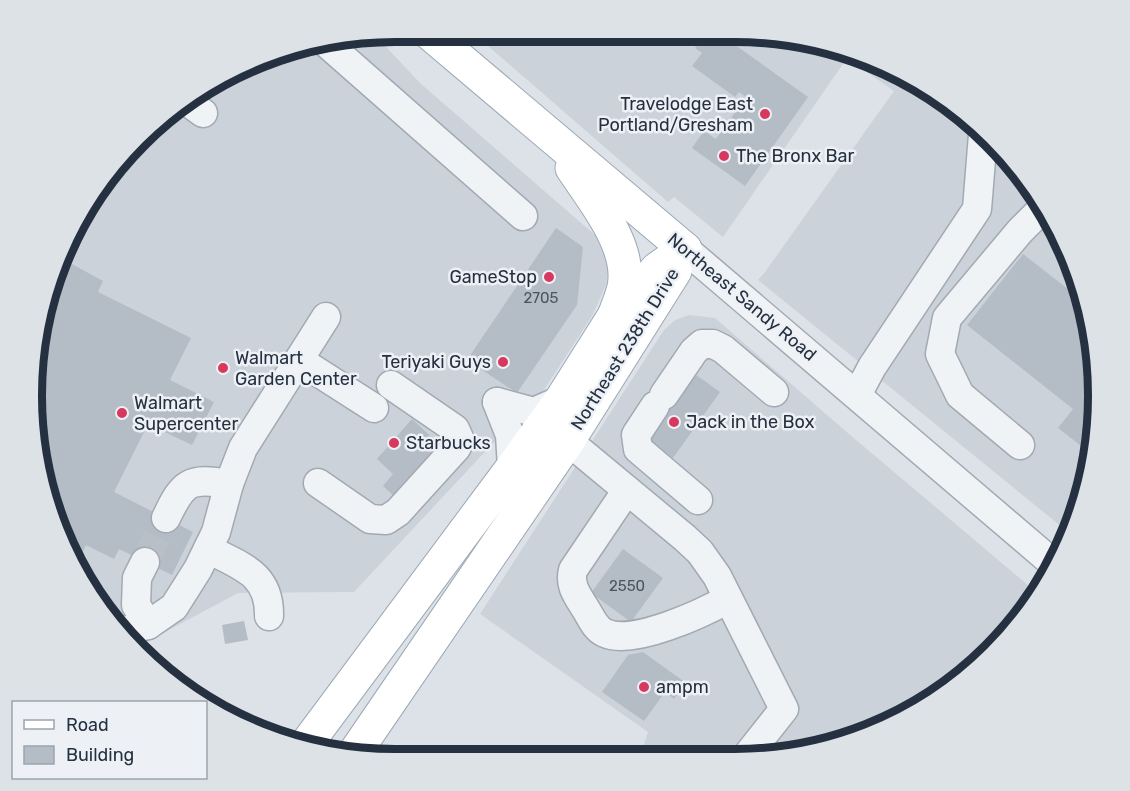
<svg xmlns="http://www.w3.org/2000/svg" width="1130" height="791" font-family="Rubik,sans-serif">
  <rect width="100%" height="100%" fill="#dde2e8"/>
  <g fill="#cbd2da">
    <polygon points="473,33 806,39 917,80 1008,155 1079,278 1098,419 1068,532 758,280 765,272 894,91 847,58 723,237 674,197 668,202"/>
    <polygon points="374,34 420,83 595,235 605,250 609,267 606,285 592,316 540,396 496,440 354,592 238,593 137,647 122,636 69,556 35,443 35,348 59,256 122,156 194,93 301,44"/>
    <polygon points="689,315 715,318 849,434 1035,591 975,669 895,722 782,756 640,757 648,732 480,614 664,330 675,320"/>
  </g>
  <g fill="#b4bcc5">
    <polygon points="704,37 724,37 808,97 745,186 692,148 704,131 716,139 746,97 739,92 735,97 692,66 702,53 695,48"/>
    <polygon points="556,228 583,247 577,305 517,393 467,360"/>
    <polygon points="1023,254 1082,300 1098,419 1089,452 1058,428 1073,409 967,325"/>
    <polygon points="59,257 103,281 98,292 191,338 170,380 214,402 192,445 148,424 114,492 193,532 172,575 119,549 114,559 86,545 76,566 69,556 35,443 35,348"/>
    <polygon points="685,367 720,392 673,458 642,435"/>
    <polygon points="412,419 442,447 396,498 383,486 393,474 377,459"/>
    <polygon points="623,549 663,578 631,622 591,593"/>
    <polygon points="244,621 248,640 225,644 222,625"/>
    <polygon points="643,652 686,683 674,699 665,692 644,721 602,692 628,655"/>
  </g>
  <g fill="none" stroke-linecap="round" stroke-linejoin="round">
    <polyline stroke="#b8bfc6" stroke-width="28" stroke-dasharray="28 14" stroke-linecap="butt" points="145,562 166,518"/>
    <defs>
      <g id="minor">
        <polyline points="324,41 523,216"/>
        <polyline points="185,100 203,113"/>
        <polyline points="685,249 1055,565"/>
        <polyline points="299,360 374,408"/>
        <polyline points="664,395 694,351 702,344 713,344 723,349 774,392"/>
        <polyline points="857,395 872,367 977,209 983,135"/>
        <polyline points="497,402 510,435 512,468"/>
        <polyline points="497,402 534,412 561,400"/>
        <polyline points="655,406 636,435 638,449 698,500"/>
        <polyline points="568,441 685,538 700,552 717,576 784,709 746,757"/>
        <polyline points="1020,445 960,395 940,354 947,318 1020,231 1040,211"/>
        <polyline points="318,483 370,519 386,520 398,512 457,447 459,438 455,429 391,385"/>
        <path d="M627 490 573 570C569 585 577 595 585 608 591 617 595 629 605 633 633 646 703 613 728 599"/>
        <path d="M166 518C183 482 189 477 229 484"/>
        <path d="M208 549C240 566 270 573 269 616"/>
        <polyline points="145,562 137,578 136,605 148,625"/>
        <polyline points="120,632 148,625 174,607 198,569 216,532 229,484 243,448 326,317"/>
      </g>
      <g id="major">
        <polyline points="428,32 685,249"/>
        <path d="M572 168C593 200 632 246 624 287 622 296 618 305 615 314"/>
        <polyline points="308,742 512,468 561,400 614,316 657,269 685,249"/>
        <polyline points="354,754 568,441 675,271"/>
      </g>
    </defs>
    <use href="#minor" stroke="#a2a9b2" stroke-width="31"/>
    <use href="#major" stroke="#9ca8b5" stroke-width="35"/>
    <use href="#minor" stroke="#f0f3f6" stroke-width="28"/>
    <use href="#major" stroke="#fff" stroke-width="33"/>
  </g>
  <g fill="#d7385e" stroke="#edf1f6" stroke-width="2">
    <circle cx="765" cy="114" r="6"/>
    <circle cx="724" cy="156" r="6"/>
    <circle cx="549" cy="277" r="6"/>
    <circle cx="503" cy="362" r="6"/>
    <circle cx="223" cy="368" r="6"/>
    <circle cx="122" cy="413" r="6"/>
    <circle cx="674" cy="422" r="6"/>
    <circle cx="394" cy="443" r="6"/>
    <circle cx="644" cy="687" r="6"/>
  </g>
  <g text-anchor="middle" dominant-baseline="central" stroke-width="5" stroke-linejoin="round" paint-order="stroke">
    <g font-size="15" fill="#495461">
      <text x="541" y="298">2705</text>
      <text x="627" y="586">2550</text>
    </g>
    <g font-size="18" fill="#253140" stroke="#edf1f6" text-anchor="start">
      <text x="753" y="104" text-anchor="end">Travelodge East<tspan x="753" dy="21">Portland/Gresham</tspan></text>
      <text x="736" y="156">The Bronx Bar</text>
      <text x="537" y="277" text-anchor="end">GameStop</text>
      <text x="235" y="358">Walmart<tspan x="235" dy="21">Garden Center</tspan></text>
      <text x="491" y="362" text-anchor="end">Teriyaki Guys</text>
      <text x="134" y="403">Walmart<tspan x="134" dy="21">Supercenter</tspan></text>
      <text x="686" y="422">Jack in the Box</text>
      <text x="406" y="443">Starbucks</text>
      <text x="656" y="687">ampm</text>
    </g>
    <g font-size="18" fill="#253140" stroke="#edf1f6">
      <text transform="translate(742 297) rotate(40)">Northeast Sandy Road</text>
      <text transform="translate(625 349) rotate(-58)">Northeast 238th Drive</text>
    </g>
  </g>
  <path d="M0 0H1130V791H0ZM395 42H735A353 353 0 0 1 1088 395V396A353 353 0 0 1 735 749H395A353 353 0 0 1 42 396V395A353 353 0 0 1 395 42Z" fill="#dde2e7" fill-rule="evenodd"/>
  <path fill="none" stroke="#253140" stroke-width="8" d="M395 42H735A353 353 0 0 1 1088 395V396A353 353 0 0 1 735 749H395A353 353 0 0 1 42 396V395A353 353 0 0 1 395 42Z"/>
  <rect x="12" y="701" width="195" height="78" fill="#edf1f6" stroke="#9da4ad" stroke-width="1.5"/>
  <rect x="24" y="720" width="30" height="9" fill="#ffffff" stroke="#9da4ad" stroke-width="1.5"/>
  <text x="66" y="731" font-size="18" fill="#253140">Road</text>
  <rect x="24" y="746" width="30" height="18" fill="#b4bcc5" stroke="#9da4ad" stroke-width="1.5"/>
  <text x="66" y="761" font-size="18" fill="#253140">Building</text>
</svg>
